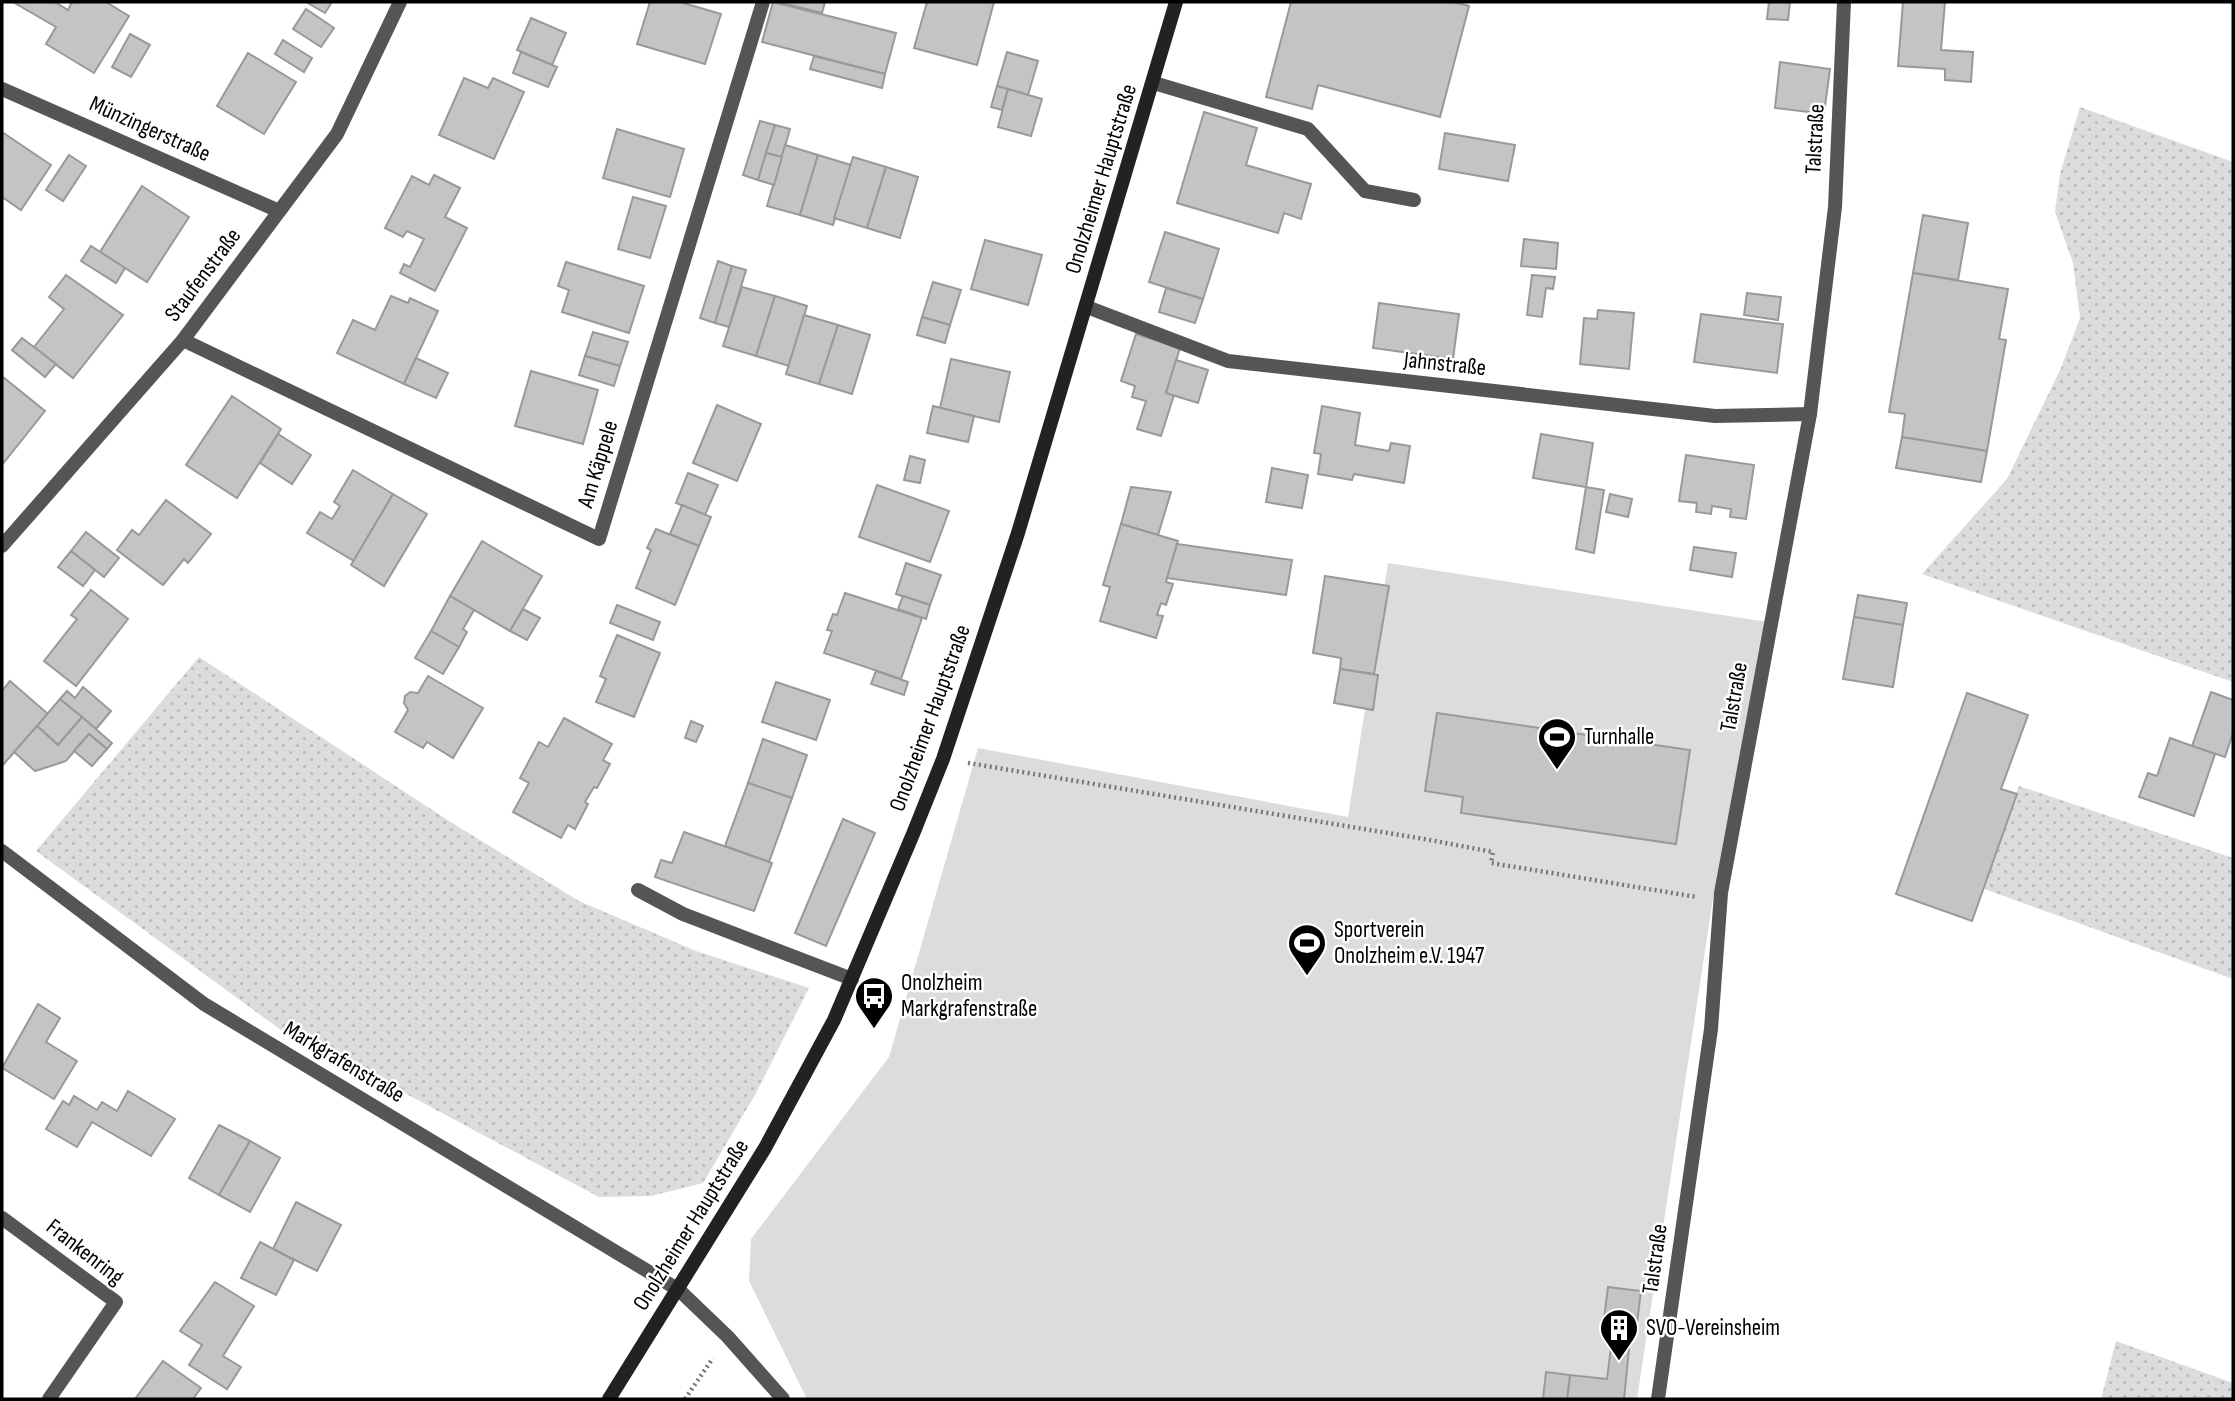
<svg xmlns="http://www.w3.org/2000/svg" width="2235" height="1401" font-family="'Sofia Sans Condensed',sans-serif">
  <defs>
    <pattern id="grass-dots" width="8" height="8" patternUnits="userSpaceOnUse" patternTransform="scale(1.75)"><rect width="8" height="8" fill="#dcdcdc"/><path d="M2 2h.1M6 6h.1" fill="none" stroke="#bbb" stroke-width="1.8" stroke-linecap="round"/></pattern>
  </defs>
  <rect width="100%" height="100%" fill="#fff"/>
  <g fill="url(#grass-dots)">
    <polygon points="2080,107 2233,162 2233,682 1922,574 2007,479 2061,368 2080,318 2073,263 2055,212 2060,174"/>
    <polygon points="199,657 449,821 579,901 696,951 809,988 755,1095 703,1183 651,1196 599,1197 399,1090 296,1041 36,851"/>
    <polygon points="2019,786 2233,858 2233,979 1979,887"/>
    <polygon points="2116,1341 2233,1383 2233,1399 2101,1399"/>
  </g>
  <polygon fill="#dcdcdc" points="1388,563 1774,623 1713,898 1637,1399 807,1399 749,1281 751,1239 889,1057 978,748 1348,817"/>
  <g fill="#c4c4c4" stroke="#999" stroke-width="2">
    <polygon points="13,2 55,2 68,10 72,2 106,2 129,16 94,73 46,44 56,27"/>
    <polygon points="306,2 332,2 325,13"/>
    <polygon points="650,2 680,2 721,14 705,64 637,44"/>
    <polygon points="773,2 896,33 885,74 762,42"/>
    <polygon points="778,2 825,2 822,13"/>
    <polygon points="927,2 994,2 977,65 914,48"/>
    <polygon points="1291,2 1454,2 1469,6 1440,117 1318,85 1312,109 1266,97"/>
    <polygon points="1769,2 1790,2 1788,20 1767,19"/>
    <polygon points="1903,2 1945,2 1941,50 1973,52 1971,82 1945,80 1945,69 1898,66"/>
    <polygon points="306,9 334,28 321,47 293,29"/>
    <polygon points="531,18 566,33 552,65 517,50"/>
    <polygon points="130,34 150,45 131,77 112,67"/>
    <polygon points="283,40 312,58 304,72 275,54"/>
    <polygon points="521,52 557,67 548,87 513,73"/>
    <polygon points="1007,52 1038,61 1028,95 997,86"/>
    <polygon points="248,53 296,82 264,134 217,106"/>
    <polygon points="814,56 885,74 882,88 810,69"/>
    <polygon points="1780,62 1830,69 1824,114 1775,108"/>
    <polygon points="464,78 488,88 493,78 524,92 494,159 439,135"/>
    <polygon points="997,86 1008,89 1002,110 991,107"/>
    <polygon points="1008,89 1042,99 1031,136 998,127"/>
    <polygon points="1204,112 1257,128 1246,165 1311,184 1301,219 1284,213 1278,233 1177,203"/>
    <polygon points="760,121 775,125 758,180 743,175"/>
    <polygon points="775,125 790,129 782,157 766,153"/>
    <polygon points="617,129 684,149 670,197 603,178"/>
    <polygon points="2,132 51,165 21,210 2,197"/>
    <polygon points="1445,133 1515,145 1508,181 1439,169"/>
    <polygon points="785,145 818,155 800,215 767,206"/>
    <polygon points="766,153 782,157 774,185 758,180"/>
    <polygon points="69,155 86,166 63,201 46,190"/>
    <polygon points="818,155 851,165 833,225 800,215"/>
    <polygon points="853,157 886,167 867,228 834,218"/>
    <polygon points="886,167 918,177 900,238 867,228"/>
    <polygon points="434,175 460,188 445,217 467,228 435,291 400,273 404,264 410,267 424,239 407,231 403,237 385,228 412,176 429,185"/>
    <polygon points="142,186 189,217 147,282 100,252"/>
    <polygon points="633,197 666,206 650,258 618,249"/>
    <polygon points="1923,215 1968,223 1958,280 1913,273"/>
    <polygon points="1165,232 1219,249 1203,299 1149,282"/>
    <polygon points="1524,239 1558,243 1556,269 1521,266"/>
    <polygon points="985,240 1042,255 1028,305 971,289"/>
    <polygon points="91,246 125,268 116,283 81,261"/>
    <polygon points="718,261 732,266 715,323 700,318"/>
    <polygon points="566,262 644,286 629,333 562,312 569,290 558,286"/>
    <polygon points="732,266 746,270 729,327 715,323"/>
    <polygon points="1913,273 2008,289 1999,339 2006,340 1987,451 1902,437 1905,414 1889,412"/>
    <polygon points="66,275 123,315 73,378 34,347 64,309 49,297"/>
    <polygon points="1532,275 1555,277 1553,289 1546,288 1542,317 1527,315"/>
    <polygon points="933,282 961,290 950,325 922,317"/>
    <polygon points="742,287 775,296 756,356 723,346"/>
    <polygon points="1166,288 1203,299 1195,323 1159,312"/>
    <polygon points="1747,293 1781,297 1778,320 1744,315"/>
    <polygon points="391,296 408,303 410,298 438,311 404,384 337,353 353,320 375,330"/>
    <polygon points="775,296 807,306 789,366 756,356"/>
    <polygon points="1379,303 1459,314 1453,359 1373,348"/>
    <polygon points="1598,310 1634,313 1629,369 1580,364 1584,318 1597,319"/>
    <polygon points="1701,314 1783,324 1777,373 1694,362"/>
    <polygon points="804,315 838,325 819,384 786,374"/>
    <polygon points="922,317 950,325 945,343 917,335"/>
    <polygon points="838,325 870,335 852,394 819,384"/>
    <polygon points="593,332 628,342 620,366 585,356"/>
    <polygon points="1136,334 1180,348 1166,393 1174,395 1161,436 1137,429 1146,401 1132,397 1135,386 1121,381"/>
    <polygon points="22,338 56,364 45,377 12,350"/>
    <polygon points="585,356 620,366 614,386 579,375"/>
    <polygon points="416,358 448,373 436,398 404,384"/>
    <polygon points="951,359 1010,372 999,422 940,408"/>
    <polygon points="1176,360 1208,370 1198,403 1166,393"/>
    <polygon points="531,371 598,390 583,444 515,426"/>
    <polygon points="3,377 45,411 2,465 2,379"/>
    <polygon points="232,396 281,429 237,498 186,465"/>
    <polygon points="717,405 761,424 737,481 693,463"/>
    <polygon points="933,406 974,416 968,442 927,433"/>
    <polygon points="1322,406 1360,413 1355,445 1389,451 1391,443 1410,446 1404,483 1354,474 1352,480 1318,474 1321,454 1314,453"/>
    <polygon points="278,434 311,455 292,484 260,463"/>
    <polygon points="1541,434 1593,443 1586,487 1533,478"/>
    <polygon points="1902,437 1987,451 1981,482 1896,468"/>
    <polygon points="1686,455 1754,465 1746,519 1730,517 1731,509 1712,506 1711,514 1696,512 1697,503 1679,501"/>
    <polygon points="910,456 925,460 920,483 904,480"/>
    <polygon points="1272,468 1308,475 1302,508 1266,502"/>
    <polygon points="353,470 393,494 354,561 307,533 320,512 332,519 340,506 334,502"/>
    <polygon points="688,473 718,485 705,515 676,503"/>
    <polygon points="877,485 949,511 930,562 859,537"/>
    <polygon points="1131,487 1171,492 1158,535 1121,524"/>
    <polygon points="1586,487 1604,490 1594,553 1576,549"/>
    <polygon points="393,494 427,514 384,586 351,565"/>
    <polygon points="1610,494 1632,499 1628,517 1606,512"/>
    <polygon points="166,500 211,534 188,563 184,559 163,585 117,550 132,530 139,535"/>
    <polygon points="682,505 711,517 699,546 670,534"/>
    <polygon points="1121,524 1178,541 1166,582 1173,584 1166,605 1161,603 1157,615 1163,616 1156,638 1100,621 1110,587 1103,585"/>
    <polygon points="656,529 699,546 675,605 636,588 651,550 647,548"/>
    <polygon points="86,532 119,558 104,577 71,551"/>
    <polygon points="482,541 542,576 510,631 450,596"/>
    <polygon points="1177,544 1292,560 1286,595 1167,578"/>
    <polygon points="1694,547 1736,553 1732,577 1690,570"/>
    <polygon points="71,551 95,570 83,586 58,567"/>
    <polygon points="906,563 941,575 930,605 896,594"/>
    <polygon points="1325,576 1389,586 1374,674 1340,669 1341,658 1313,653"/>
    <polygon points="91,590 128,619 76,686 44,661 77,619 71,615"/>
    <polygon points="845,593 922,618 901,679 824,653 832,631 827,630 833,614 837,615"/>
    <polygon points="1858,595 1907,603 1903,625 1854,617"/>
    <polygon points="450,596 474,610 463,629 467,632 459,647 431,631"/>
    <polygon points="903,596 930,605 926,619 898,609"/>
    <polygon points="617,605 660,622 653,640 610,623"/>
    <polygon points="523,609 540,618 527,640 510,631"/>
    <polygon points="1854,617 1903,625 1893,687 1843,679"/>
    <polygon points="431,631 459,647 443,674 415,658"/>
    <polygon points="617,635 660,653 634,717 596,702 606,679 600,676"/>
    <polygon points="1340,669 1378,675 1373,710 1334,703"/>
    <polygon points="876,671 908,682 904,695 871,684"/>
    <polygon points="428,676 483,708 453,758 427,742 423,748 395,732 408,710 404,703 405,696 410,692 418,693"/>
    <polygon points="10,681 48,714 2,766 2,691"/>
    <polygon points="776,682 830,700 816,740 762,722"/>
    <polygon points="83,687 111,711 96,729 60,699 67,691 75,698"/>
    <polygon points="2211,692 2233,700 2233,733 2225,757 2192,746"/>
    <polygon points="1967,693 2028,715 2001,789 2017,794 1972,921 1896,894"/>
    <polygon points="60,699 82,717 58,745 37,726"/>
    <polygon points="1437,713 1690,750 1676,844 1461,813 1463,797 1425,791"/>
    <polygon points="82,717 112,743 107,749 89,734 66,761 35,771 14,752 37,726 58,745"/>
    <polygon points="564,718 612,744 603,760 610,764 597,788 594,787 585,802 588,804 575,829 568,825 561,838 513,812 529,783 520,778 539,742 548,747"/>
    <polygon points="691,721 703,726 696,742 685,738"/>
    <polygon points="89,734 107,749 92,766 74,751"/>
    <polygon points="2170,738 2215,754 2194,816 2139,797 2148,773 2157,776"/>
    <polygon points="763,739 807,755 792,798 748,783"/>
    <polygon points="748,783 792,798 769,862 725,846"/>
    <polygon points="843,819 875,833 826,946 795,933"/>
    <polygon points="684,832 772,863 754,911 655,877 661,860 672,863"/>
    <polygon points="38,1004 60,1018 46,1042 77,1061 54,1099 2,1068"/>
    <polygon points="128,1091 175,1119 151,1156 92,1122 77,1147 46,1129 63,1101 69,1105 74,1096 97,1110 102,1102 117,1111"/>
    <polygon points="219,1125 250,1141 219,1195 189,1178"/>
    <polygon points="250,1141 280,1158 250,1212 219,1195"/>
    <polygon points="296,1202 341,1225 317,1271 273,1249"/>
    <polygon points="260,1242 294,1260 276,1295 241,1278"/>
    <polygon points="215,1282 254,1306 223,1356 241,1367 227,1389 189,1365 202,1345 180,1331"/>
    <polygon points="1608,1287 1641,1291 1636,1331 1603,1327"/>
    <polygon points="1611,1347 1629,1349 1624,1399 1567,1399 1570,1375 1607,1379"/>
    <polygon points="163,1361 201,1388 193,1399 135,1399"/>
    <polygon points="1546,1372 1570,1375 1567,1399 1543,1399"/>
  </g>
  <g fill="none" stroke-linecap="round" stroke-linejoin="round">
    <g stroke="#777" stroke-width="4.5" stroke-dasharray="2 3.5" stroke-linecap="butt">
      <polyline points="968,763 1430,840 1493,852 1491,863 1697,897"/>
      <polyline points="685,1399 713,1358"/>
    </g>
    <g stroke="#555" stroke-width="14">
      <polyline points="1154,83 1308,129 1365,191 1414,200"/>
      <polyline points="638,890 683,914 852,979"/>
    </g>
    <g stroke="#555" stroke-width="14">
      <polyline points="2,89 279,211"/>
      <polyline points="1087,307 1228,361 1715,416 1810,414"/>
      <polyline points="183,340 599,539 763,2"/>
      <polyline points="2,546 183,340 337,134 400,2"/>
      <polyline points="2,851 204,1004 679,1290 728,1337 783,1399"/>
      <polyline points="2,1218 116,1302 49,1399"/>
      <polyline points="1658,1399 1711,1029 1721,893 1810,414 1835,207 1844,2"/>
    </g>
    <polyline stroke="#222" stroke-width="14" points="609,1399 765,1148 834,1020 913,834 943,759 1018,533 1176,2"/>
  </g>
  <defs>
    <symbol id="stadium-pin" viewBox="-11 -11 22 30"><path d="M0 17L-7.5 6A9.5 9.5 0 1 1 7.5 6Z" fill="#000" stroke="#fff"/><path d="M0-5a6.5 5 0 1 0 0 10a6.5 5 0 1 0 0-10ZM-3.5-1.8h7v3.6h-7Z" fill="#fff"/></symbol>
    <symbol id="bus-pin" viewBox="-11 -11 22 30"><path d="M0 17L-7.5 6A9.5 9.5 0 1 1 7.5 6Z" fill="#000" stroke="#fff"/><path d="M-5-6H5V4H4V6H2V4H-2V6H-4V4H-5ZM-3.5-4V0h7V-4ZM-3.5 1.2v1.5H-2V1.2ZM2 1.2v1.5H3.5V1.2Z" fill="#fff"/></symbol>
    <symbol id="building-pin" viewBox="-11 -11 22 30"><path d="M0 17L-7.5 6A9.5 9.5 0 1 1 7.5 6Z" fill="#000" stroke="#fff"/><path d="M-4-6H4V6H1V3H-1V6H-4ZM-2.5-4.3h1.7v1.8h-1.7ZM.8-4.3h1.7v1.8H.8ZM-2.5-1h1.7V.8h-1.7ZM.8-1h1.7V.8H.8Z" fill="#fff"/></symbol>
  </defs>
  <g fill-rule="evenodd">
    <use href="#stadium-pin" x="1535" y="715" width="44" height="60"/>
    <use href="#stadium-pin" x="1285" y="921" width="44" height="60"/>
    <use href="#bus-pin" x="852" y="974" width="44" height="60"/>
    <use href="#building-pin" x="1597" y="1306" width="44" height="60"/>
  </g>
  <g text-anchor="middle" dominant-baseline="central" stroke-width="5" stroke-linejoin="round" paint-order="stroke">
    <g font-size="23" fill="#000" stroke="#fff">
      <text transform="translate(150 129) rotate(24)">Münzingerstraße</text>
      <text transform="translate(1815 139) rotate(-87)">Talstraße</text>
      <text transform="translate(1101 179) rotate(-73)">Onolzheimer Hauptstraße</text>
      <text transform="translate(203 275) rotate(-53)">Staufenstraße</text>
      <text transform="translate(1445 364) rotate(6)">Jahnstraße</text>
      <text transform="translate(598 464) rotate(-73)">Am Käppele</text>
      <text transform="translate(1734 697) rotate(-80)">Talstraße</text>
      <text transform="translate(930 718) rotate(-70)">Onolzheimer Hauptstraße</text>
      <text transform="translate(344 1062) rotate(31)">Markgrafenstraße</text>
      <text transform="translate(691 1225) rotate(-58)">Onolzheimer Hauptstraße</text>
      <text transform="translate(85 1252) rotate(38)">Frankenring</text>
      <text transform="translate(1655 1259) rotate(-82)">Talstraße</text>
    </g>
    <g font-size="23" fill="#000" stroke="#fff" text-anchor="start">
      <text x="1584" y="737">Turnhalle</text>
      <text x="1334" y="930">Sportverein<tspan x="1334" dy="26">Onolzheim e.V. 1947</tspan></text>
      <text x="901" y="983">Onolzheim<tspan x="901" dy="26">Markgrafenstraße</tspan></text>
      <text x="1646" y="1328">SVO-Vereinsheim</text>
    </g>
  </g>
  <rect width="2235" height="1401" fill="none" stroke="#000000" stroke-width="7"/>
</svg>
